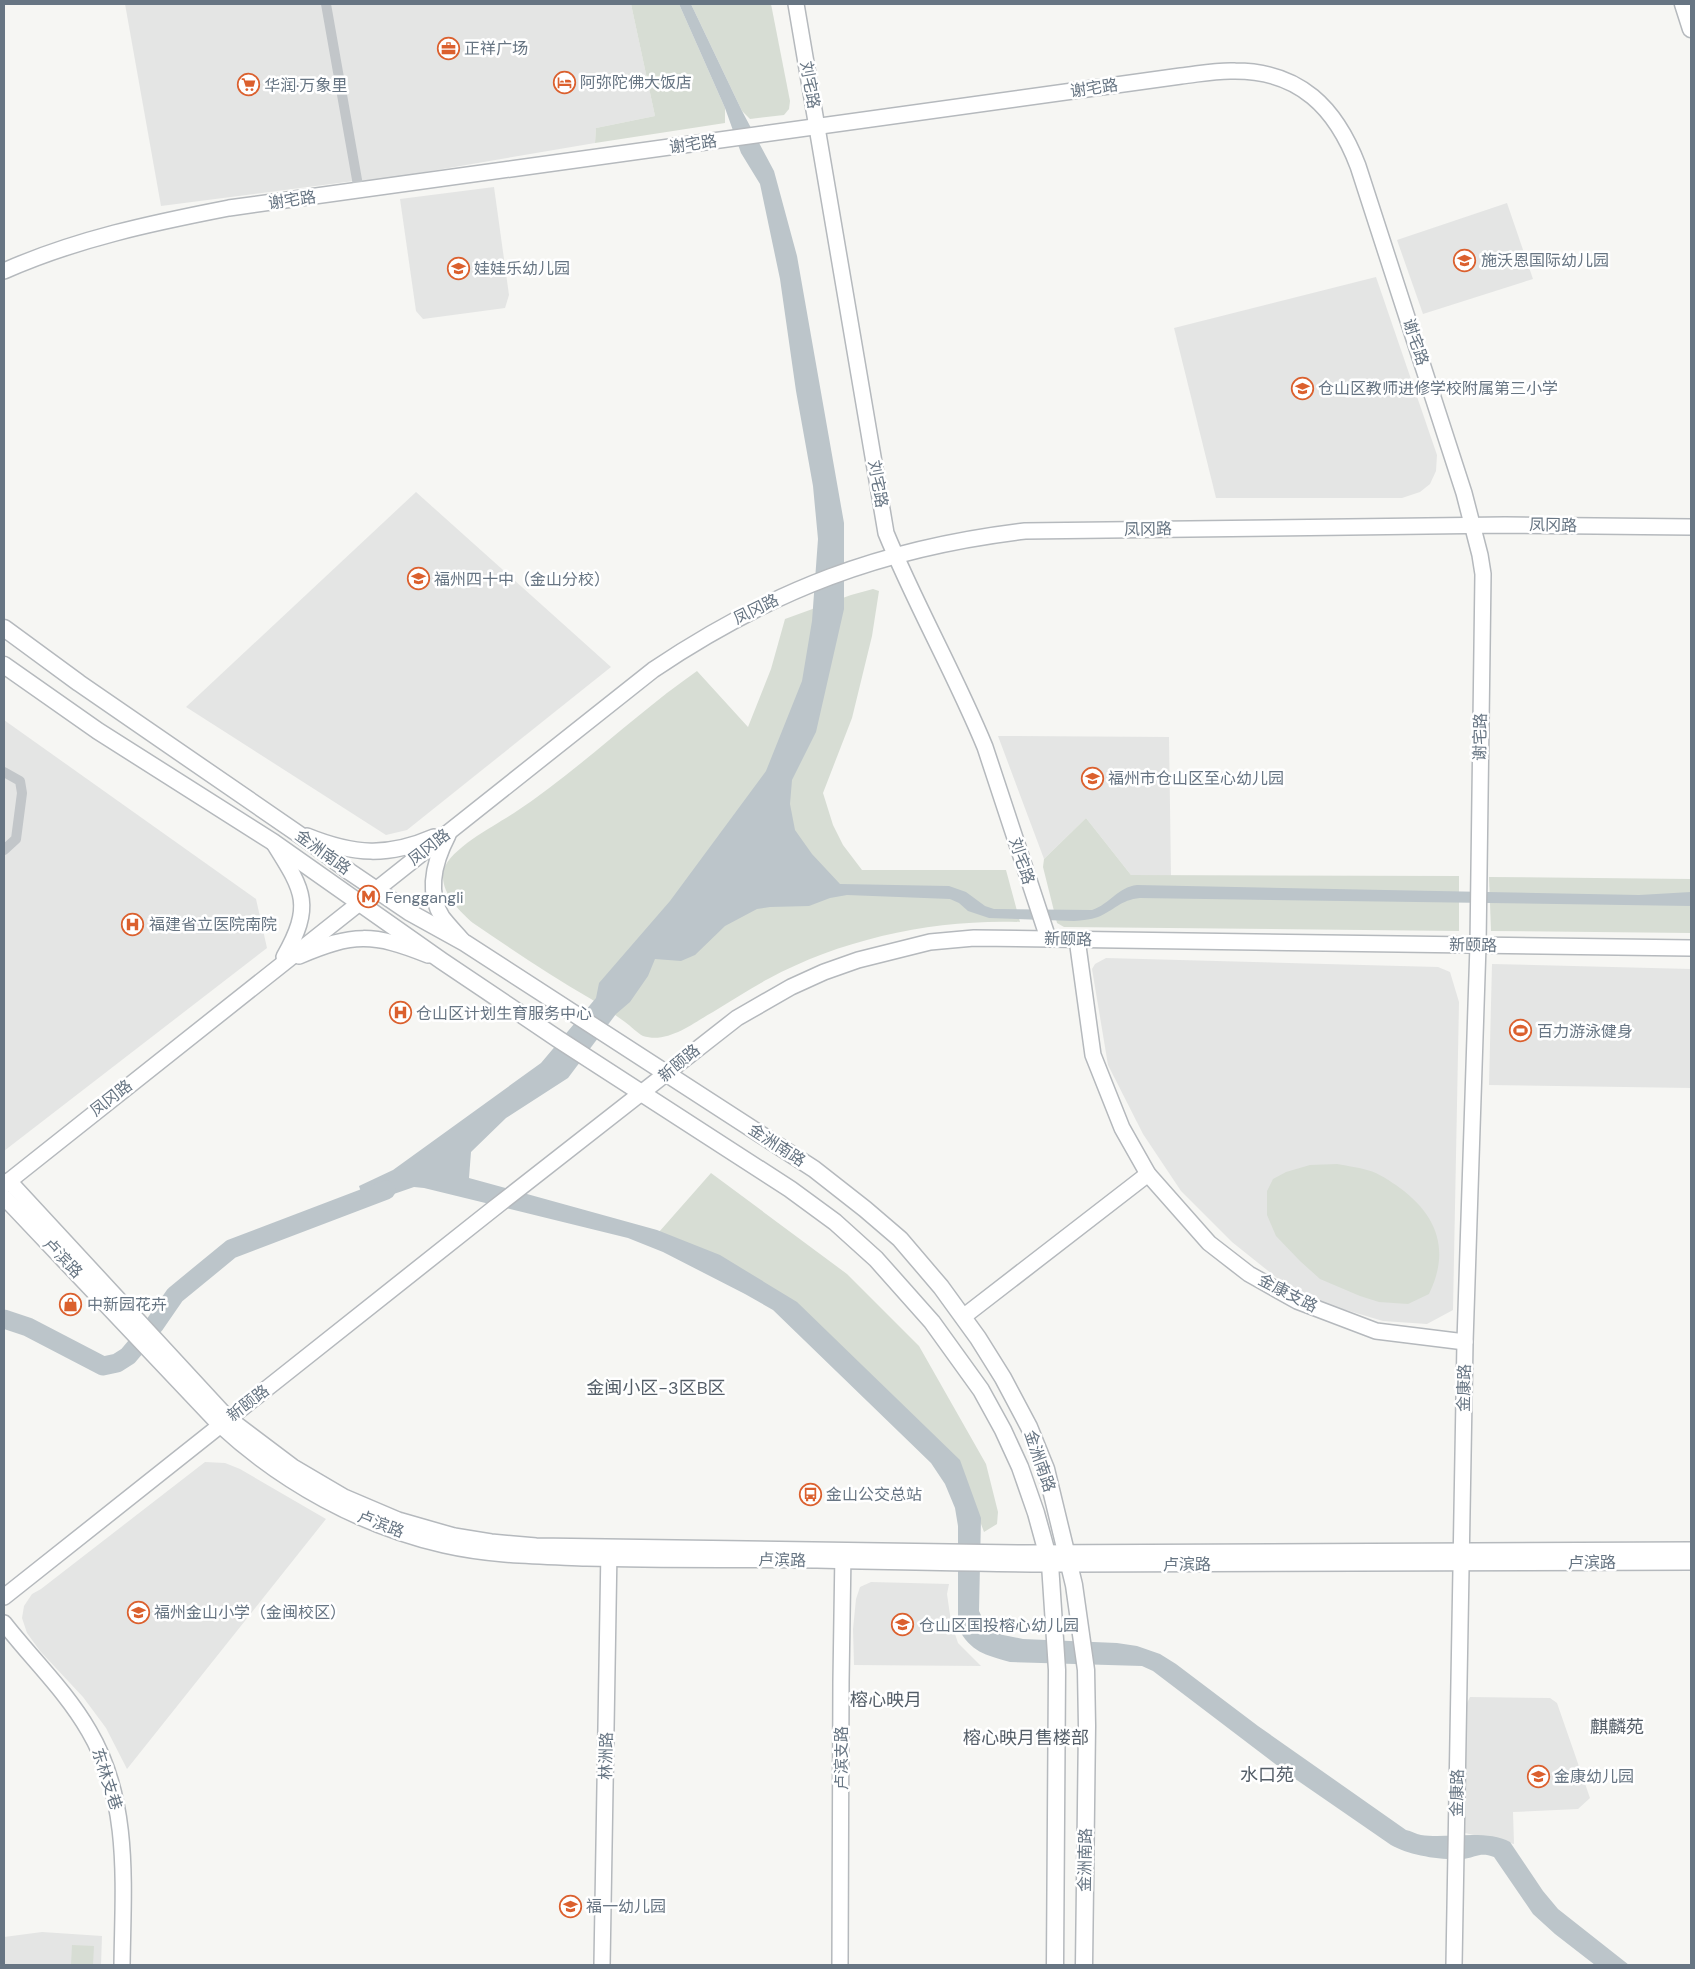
<svg xmlns="http://www.w3.org/2000/svg" width="1695" height="1969" font-family="'DM Sans','Noto Sans SC',sans-serif">
  <rect width="100%" height="100%" fill="#f6f6f3"/>
  <g fill="#e4e5e4">
    <polygon points="125,4 322,4 354,181 161,206"/>
    <polygon points="330,4 631,4 655,116 596,128 595,143 361,183"/>
    <polygon points="494,187 509,295 505,308 423,319 416,311 400,199"/>
    <polygon points="1507,203 1533,279 1423,314 1397,240"/>
    <polygon points="1376,277 1437,455 1436,471 1430,484 1420,492 1402,498 1216,498 1174,328"/>
    <polygon points="416,492 611,667 407,830 386,835 186,707"/>
    <polygon points="4,720 256,899 267,948 4,1151"/>
    <polygon points="998,736 1169,737 1171,876 1131,875 1086,818 1044,859"/>
    <polygon points="1106,958 1438,967 1450,972 1459,1002 1453,1310 1427,1324 1383,1321 1329,1305 1287,1286 1232,1242 1181,1191 1143,1134 1108,1065 1092,969 1095,964"/>
    <polygon points="1492,964 1691,969 1691,1088 1489,1085"/>
    <polygon points="205,1462 225,1463 240,1469 326,1519 127,1769 106,1728 83,1697 40,1651 27,1633 22,1618 24,1606 32,1594 41,1589"/>
    <polygon points="871,1582 949,1584 947,1594 951,1622 958,1643 981,1666 854,1665 853,1629 856,1599 860,1587"/>
    <polygon points="1470,1697 1550,1698 1557,1703 1590,1798 1578,1809 1513,1812 1514,1844 1465,1833 1466,1705"/>
    <polygon points="42,1932 102,1936 101,1965 4,1965 4,1937"/>
  </g>
  <g fill="#d7ddd4">
    <polygon points="631,4 679,4 725,108 725,123 595,143 596,128 655,116"/>
    <polygon points="691,4 771,4 790,101 789,109 784,115 750,119 742,111"/>
    <path d="M873 589 879 591 872 636 852 718 823 793 833 825 843 845 862 870H1006L1020 922C936 919 843 938 768 979 749 989 731 1001 713 1012 693 1023 668 1044 643 1036 637 1033 631 1026 625 1022 614 1014 602 1006 591 999 550 975 511 949 473 923 459 911 438 890 444 869 451 848 496 825 514 813 579 770 634 715 697 671L748 727 771 669 785 619 851 595Z"/>
    <polygon points="1086,818 1131,875 1459,876 1459,931 1064,927 1057,923 1043,867 1044,859"/>
    <polygon points="1489,877 1691,879 1691,933 1491,931"/>
    <path d="M1337 1164C1347 1166 1357 1167 1367 1170 1379 1173 1390 1181 1400 1188 1438 1216 1450 1251 1429 1294L1408 1304 1379 1302 1360 1296 1320 1279 1300 1261 1276 1236 1267 1215V1191L1273 1179 1286 1172 1310 1165Z"/>
    <polygon points="711,1173 847,1274 919,1346 986,1464 998,1512 997,1524 984,1532 958,1462 847,1358 659,1232"/>
    <polygon points="72,1945 94,1946 93,1965 71,1965"/>
  </g>
  <path fill="#bcc5ca" d="M679 4H691L742 111 774 171 797 256 844 523V609L816 732 792 780 790 804 795 830 812 854 840 884 949 886 966 892 985 906 994 909 1092 910C1110 904 1118 887 1137 885L1639 895 1691 892V906L1140 898C1120 900 1115 910 1098 917 1090 920 1082 920 1074 921L989 918 968 911 959 903 950 899 847 895 830 898 809 906 770 907 757 909 725 926 695 955 681 961 655 959 648 976 630 1002 616 1014 568 1078 506 1118 471 1152 469 1178 657 1230 720 1255 797 1302 960 1460 981 1518 979 1611 985 1624 995 1632 1003 1635 1023 1639 1117 1643 1137 1646 1160 1654 1176 1664 1258 1726 1406 1830C1411 1831 1416 1834 1421 1835 1447 1839 1486 1829 1510 1842L1543 1891 1558 1909 1629 1965H1595L1555 1934 1533 1914 1494 1857C1480 1852 1477 1857 1464 1859 1443 1861 1408 1855 1391 1845L1291 1776 1153 1671 1142 1666 1010 1662C985 1655 971 1652 958 1628V1526L955 1508 945 1484 931 1463 773 1310 745 1294 663 1252 628 1238 424 1188 414 1187 365 1204 359 1186 393 1170 541 1063 596 998 599 983 670 901 766 771 802 681 812 621 818 539 813 486 796 391 780 279 760 184 741 153 725 108Z"/>
  <g fill="none" stroke-linecap="round" stroke-linejoin="round">
    <polyline stroke="#bcc5ca" stroke-width="19" points="4,1319 28,1327 103,1366 117,1363 128,1356 155,1324 175,1295 231,1249 386,1190"/>
    <defs>
      <g id="secondary">
        <path d="M796 4 886 533C916 606 955 674 985 747L1048 938"/>
        <path d="M4 271C76 239 152 223 229 208L1181 76C1199 74 1217 70 1235 71 1300 71 1336 108 1358 166L1464 493 1480 555 1483 574 1478 945 1465 1342 1454 1965"/>
        <path d="M448 835C435 860 426 891 442 917 448 925 456 933 462 940"/>
        <path d="M307 836C354 855 388 857 434 837"/>
        <path d="M273 842C303 890 314 904 284 957"/>
        <polyline points="1077,939 1093,1055 1122,1128 1148,1174 1209,1243 1249,1274 1297,1301 1376,1331 1465,1342"/>
        <path d="M299 956C353 933 373 933 428 955"/>
        <polyline points="9,1181 228,1418 293,1467 344,1497 398,1520 454,1536 491,1542 536,1546 1024,1553 1691,1550"/>
        <path d="M4 1185 653 670C772 590 882 548 1025 531L1505 525 1691 527"/>
        <path d="M4 1197 220 1425C283 1483 361 1526 444 1545 492 1556 539 1556 587 1558 663 1560 738 1559 814 1560 900 1562 985 1564 1071 1564 1278 1565 1485 1563 1691 1562"/>
        <polyline points="963,1317 1148,1174"/>
        <polyline points="4,1597 493,1209 737,1018 791,987 824,972 858,960 930,942 974,938 1691,948"/>
        <path d="M4 1623C32 1659 66 1691 89 1731 131 1802 123 1886 122 1965"/>
        <polyline points="602,1965 609,1549"/>
        <polyline points="840,1965 841,1681 843,1552"/>
      </g>
      <g id="primary">
        <polyline points="1683,4 1691,29"/>
        <polyline points="4,628 79,683 310,842 350,872 409,912 465,943 814,1169 865,1209 900,1239 941,1287 978,1338 1003,1378 1029,1427 1046,1469 1074,1585 1086,1670 1087,1726 1084,1965"/>
        <polyline points="4,665 98,731 273,842 442,961 558,1039 790,1189 835,1222 876,1259 932,1322 981,1390 1003,1430 1020,1467 1036,1513 1050,1564 1057,1670 1055,1965"/>
      </g>
    </defs>
    <use href="#secondary" stroke="#b5b9bd" stroke-width="18"/>
    <use href="#primary" stroke="#b5b9bd" stroke-width="19"/>
    <g stroke="#c2c6c9" stroke-width="10">
      <polyline points="326,4 359,191"/>
      <polyline points="4,772 20,781 22,793 16,839 4,850"/>
    </g>
    <use href="#secondary" stroke="#fff" stroke-width="15"/>
    <use href="#primary" stroke="#fff" stroke-width="16"/>
  </g>
  <defs>
    <symbol id="office-ring" viewBox="-11 -11 22 22"><circle r="9.5" fill="#fff" stroke="#db602e" stroke-width="1.5"/><path d="M-6-3h4V-5.5h4V-3h4V5H-6ZM-1-4.5V-3h2v-1.5ZM-6 0V1H6V0Z" fill="#db602e"/></symbol>
    <symbol id="hotel-ring" viewBox="-11 -11 22 22"><circle r="9.5" fill="#fff" stroke="#db602e" stroke-width="1.5"/><path d="M-6-4.5h1.5V1H6V5H4.5V3h-9V5H-6ZM-4 0a1.8 1.8 0 1 1 3.6 0ZM.5 0V-2.5h3Q6-2.5 6 0Z" fill="#db602e"/></symbol>
    <symbol id="supermarket-ring" viewBox="-11 -11 22 22"><circle r="9.5" fill="#fff" stroke="#db602e" stroke-width="1.5"/><path d="M-6-5.5h2.5l.6 2H6L4.5 2H-2.5L-4.4-4H-6ZM-1.5 3.2a1.3 1.3 0 1 0 .1 0ZM3 3.2a1.3 1.3 0 1 0 .1 0Z" fill="#db602e"/></symbol>
    <symbol id="school-ring" viewBox="-11 -11 22 22"><circle r="9.5" fill="#fff" stroke="#db602e" stroke-width="1.5"/><path d="M0-5L7-2L0 1L-7-2ZM-4 1L0 2.5L4 1V4Q0 6-4 4Z" fill="#db602e"/></symbol>
    <symbol id="metro-ring" viewBox="-11 -11 22 22"><circle r="9.5" fill="#fff" stroke="#db602e" stroke-width="1.5"/><path d="M-5.5 5V-5H-3L0 0L3-5H5.5V5H3V-.5L0 4L-3-.5V5Z" fill="#db602e"/></symbol>
    <symbol id="hospital-ring" viewBox="-11 -11 22 22"><circle r="9.5" fill="#fff" stroke="#db602e" stroke-width="1.5"/><path d="M-5-5h3v3.5h4V-5h3V5h-3V1.5h-4V5h-3Z" fill="#db602e"/></symbol>
    <symbol id="stadium-ring" viewBox="-11 -11 22 22"><circle r="9.5" fill="#fff" stroke="#db602e" stroke-width="1.5"/><path d="M0-5a6.5 5 0 1 0 0 10a6.5 5 0 1 0 0-10ZM-3.5-1.8h7v3.6h-7Z" fill="#db602e"/></symbol>
    <symbol id="shop-ring" viewBox="-11 -11 22 22"><circle r="9.5" fill="#fff" stroke="#db602e" stroke-width="1.5"/><path d="M-5-2.5h2.3a2.7 3.5 0 0 1 5.4 0H5L5.5 6h-11ZM-1.5-2.5h3a1.5 2.3 0 0 0-3 0Z" fill="#db602e"/></symbol>
    <symbol id="bus-ring" viewBox="-11 -11 22 22"><circle r="9.5" fill="#fff" stroke="#db602e" stroke-width="1.5"/><path d="M-5-6H5V4H4V6H2V4H-2V6H-4V4H-5ZM-3.5-4V0h7V-4ZM-3.5 1.2v1.5H-2V1.2ZM2 1.2v1.5H3.5V1.2Z" fill="#db602e"/></symbol>
  </defs>
  <g fill-rule="evenodd">
    <use href="#office-ring" x="436" y="36" width="25" height="25"/>
    <use href="#hotel-ring" x="552" y="70" width="25" height="25"/>
    <use href="#supermarket-ring" x="236" y="72" width="25" height="25"/>
    <use href="#school-ring" x="1452" y="248" width="25" height="25"/>
    <use href="#school-ring" x="446" y="256" width="25" height="25"/>
    <use href="#school-ring" x="1290" y="376" width="25" height="25"/>
    <use href="#school-ring" x="406" y="566" width="25" height="25"/>
    <use href="#school-ring" x="1080" y="766" width="25" height="25"/>
    <use href="#metro-ring" x="356" y="884" width="25" height="25"/>
    <use href="#hospital-ring" x="120" y="912" width="25" height="25"/>
    <use href="#hospital-ring" x="388" y="1000" width="25" height="25"/>
    <use href="#stadium-ring" x="1508" y="1018" width="25" height="25"/>
    <use href="#shop-ring" x="58" y="1292" width="25" height="25"/>
    <use href="#bus-ring" x="798" y="1482" width="25" height="25"/>
    <use href="#school-ring" x="126" y="1600" width="25" height="25"/>
    <use href="#school-ring" x="890" y="1612" width="25" height="25"/>
    <use href="#school-ring" x="1526" y="1764" width="25" height="25"/>
    <use href="#school-ring" x="558" y="1894" width="25" height="25"/>
  </g>
  <g text-anchor="middle" dominant-baseline="central" stroke-width="5" stroke-linejoin="round" paint-order="stroke">
    <g font-size="16" fill="#677583" stroke="#fff" text-anchor="start">
      <text x="464" y="48">正祥广场</text>
      <text x="580" y="82">阿弥陀佛大饭店</text>
      <text x="264" y="85">华润·万象里</text>
      <text x="1481" y="260">施沃恩国际幼儿园</text>
      <text x="474" y="268">娃娃乐幼儿园</text>
      <text x="1318" y="388">仓山区教师进修学校附属第三小学</text>
      <text x="434" y="579">福州四十中（金山分校）</text>
      <text x="1108" y="778">福州市仓山区至心幼儿园</text>
      <text x="385" y="897">Fenggangli</text>
      <text x="149" y="924">福建省立医院南院</text>
      <text x="416" y="1013">仓山区计划生育服务中心</text>
      <text x="1537" y="1031">百力游泳健身</text>
      <text x="87" y="1304">中新园花卉</text>
      <text x="826" y="1494">金山公交总站</text>
      <text x="154" y="1612">福州金山小学（金闽校区）</text>
      <text x="919" y="1625">仓山区国投榕心幼儿园</text>
      <text x="1554" y="1776">金康幼儿园</text>
      <text x="586" y="1906">福一幼儿园</text>
    </g>
    <g font-size="16" fill="#677583" stroke="#fff">
      <text transform="translate(810 85) rotate(80)">刘宅路</text>
      <text transform="translate(1094 88) rotate(-8)">谢宅路</text>
      <text transform="translate(693 144) rotate(-8)">谢宅路</text>
      <text transform="translate(292 200) rotate(-8)">谢宅路</text>
      <text transform="translate(1416 342) rotate(72)">谢宅路</text>
      <text transform="translate(878 484) rotate(80)">刘宅路</text>
      <text transform="translate(1553 525) rotate(1)">凤冈路</text>
      <text transform="translate(1148 529) rotate(-1)">凤冈路</text>
      <text transform="translate(756 609) rotate(-26)">凤冈路</text>
      <text transform="translate(1480 737) rotate(-89)">谢宅路</text>
      <text transform="translate(429 847) rotate(-38)">凤冈路</text>
      <text transform="translate(323 852) rotate(36)">金洲南路</text>
      <text transform="translate(1022 861) rotate(72)">刘宅路</text>
      <text transform="translate(1068 939) rotate(1)">新颐路</text>
      <text transform="translate(1473 945) rotate(1)">新颐路</text>
      <text transform="translate(679 1063) rotate(-40)">新颐路</text>
      <text transform="translate(111 1098) rotate(-38)">凤冈路</text>
      <text transform="translate(777 1145) rotate(33)">金洲南路</text>
      <text transform="translate(63 1258) rotate(46)">卢滨路</text>
      <text transform="translate(1288 1293) rotate(27)">金康支路</text>
      <text transform="translate(1464 1388) rotate(-89)">金康路</text>
      <text transform="translate(248 1403) rotate(-38)">新颐路</text>
      <text transform="translate(1040 1461) rotate(71)">金洲南路</text>
      <text transform="translate(381 1524) rotate(21)">卢滨路</text>
      <text transform="translate(782 1560) rotate(1)">卢滨路</text>
      <text x="1592" y="1562">卢滨路</text>
      <text x="1187" y="1564">卢滨路</text>
      <text transform="translate(606 1756) rotate(-89)">林洲路</text>
      <text transform="translate(841 1758) rotate(-90)">卢滨支路</text>
      <text transform="translate(107 1779) rotate(72)">东林支巷</text>
      <text transform="translate(1457 1793) rotate(-89)">金康路</text>
      <text transform="translate(1085 1860) rotate(-89)">金洲南路</text>
    </g>
    <g font-size="18" fill="#545e68" stroke="#fff">
      <text x="656" y="1388">金闽小区-3区B区</text>
      <text x="886" y="1700">榕心映月</text>
      <text x="1617" y="1727">麒麟苑</text>
      <text x="1026" y="1738">榕心映月售楼部</text>
      <text x="1267" y="1775">水口苑</text>
    </g>
  </g>
  <rect width="1695" height="1969" fill="none" stroke="#677583" stroke-width="10"/>
</svg>
